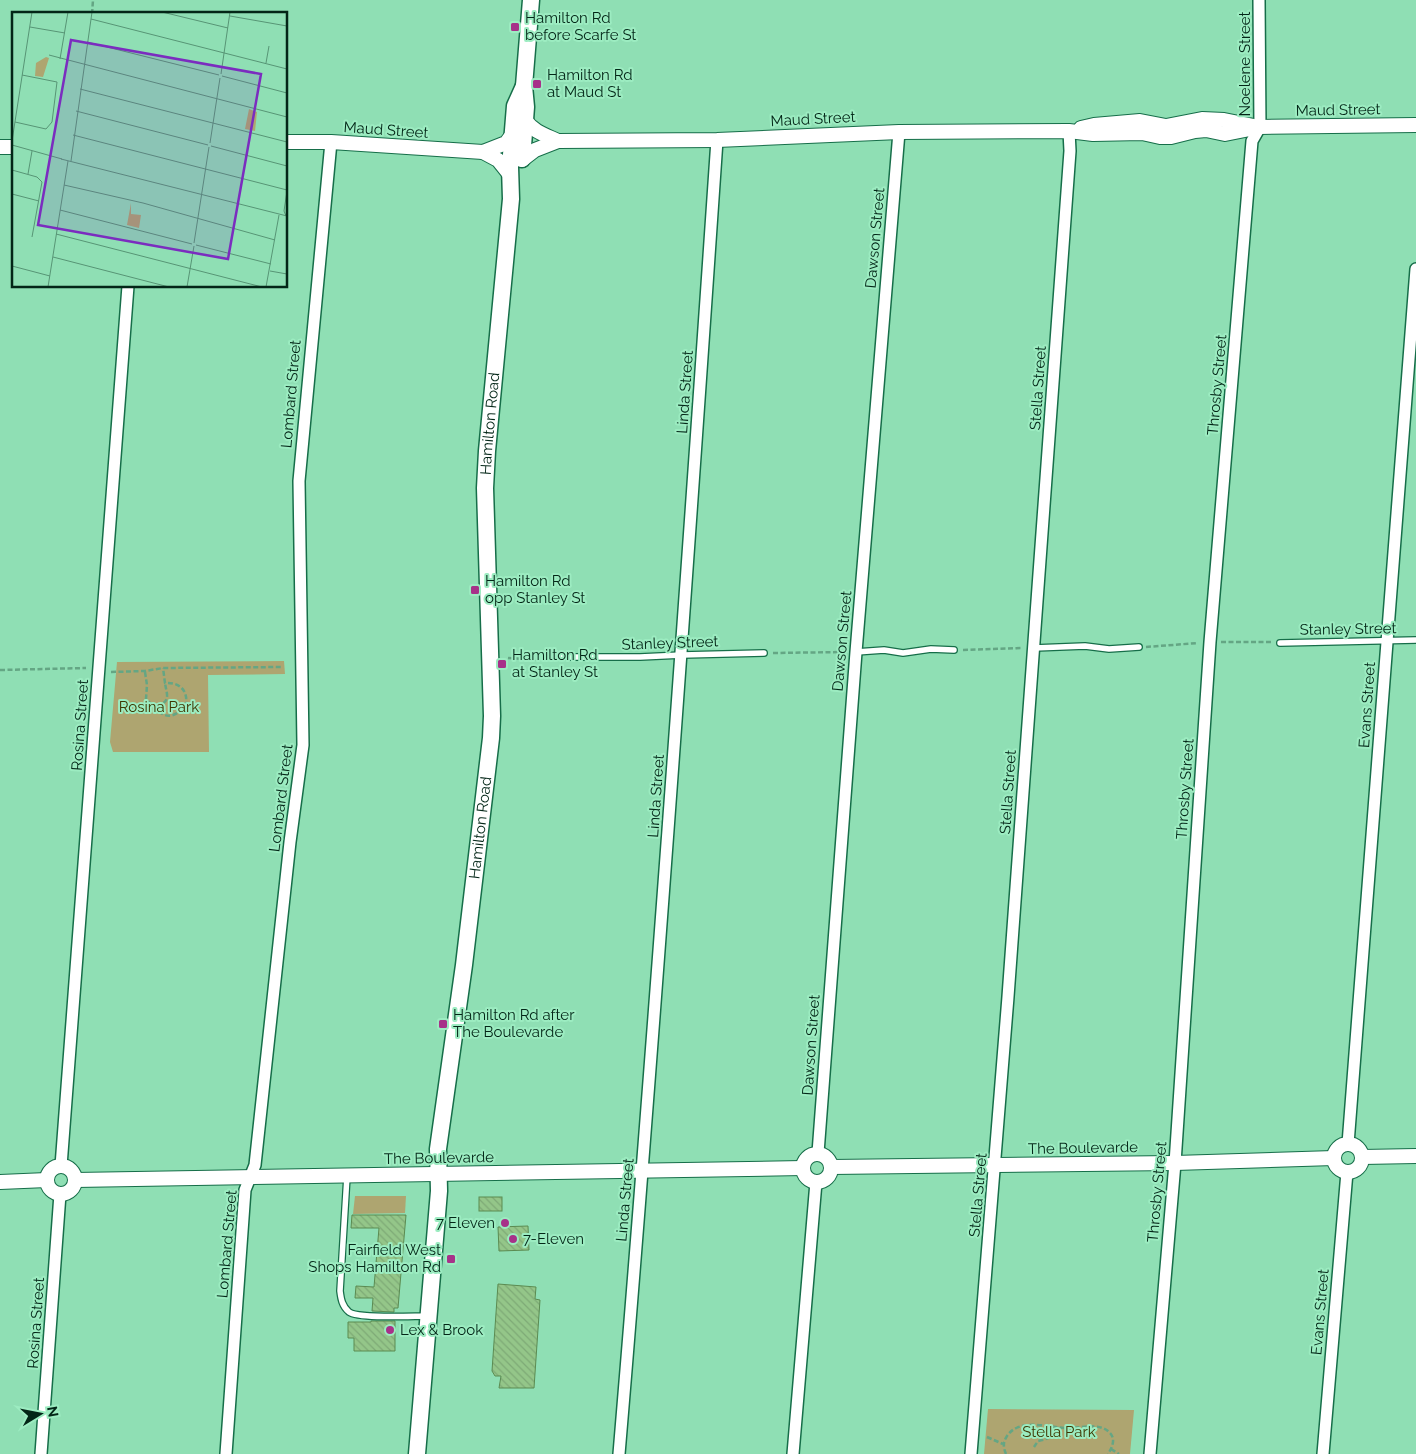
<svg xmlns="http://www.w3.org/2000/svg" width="1416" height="1454" font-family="Raleway,sans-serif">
  <defs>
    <pattern id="building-back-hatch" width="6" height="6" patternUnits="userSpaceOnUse" patternTransform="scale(1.25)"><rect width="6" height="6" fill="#94c689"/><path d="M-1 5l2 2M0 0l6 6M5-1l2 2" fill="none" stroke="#7eaa76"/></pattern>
  </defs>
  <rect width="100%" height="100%" fill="#8fdfb4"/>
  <g fill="#aea570">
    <polygon points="284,661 285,674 208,675 209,752 113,752 110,742 117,662"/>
    <polygon points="355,1196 406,1196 405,1213 353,1214"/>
    <polygon points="988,1409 1134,1410 1130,1454 984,1454"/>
  </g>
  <g fill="url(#building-back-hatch)" stroke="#5b8b51">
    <rect x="479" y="1197" width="23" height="14"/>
    <polygon points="352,1215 406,1215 398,1308 394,1308 394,1312 372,1311 373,1298 355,1298 356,1286 374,1287 379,1228 351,1228"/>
    <polygon points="528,1226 529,1250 499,1251 498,1227"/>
    <polygon points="498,1284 536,1287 535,1299 540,1300 534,1388 499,1388 501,1376 495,1376 492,1371"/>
    <polygon points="371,1321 395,1321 395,1351 354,1351 354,1338 348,1338 348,1322 371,1322"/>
  </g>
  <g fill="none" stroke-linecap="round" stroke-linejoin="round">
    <defs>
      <g id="service">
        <polyline points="1280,643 1416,640"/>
        <polyline points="1034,648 1085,646 1109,649 1139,647"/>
        <polyline points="856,652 884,650 903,653 931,649 954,650"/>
        <polyline points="547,657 640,657 682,655 764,653"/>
        <path d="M347 1176 340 1291C341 1299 342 1306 349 1312 359 1319 412 1316 427 1316"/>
      </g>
      <g id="minor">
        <polyline points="1348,1144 1416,269"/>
        <polyline points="818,1153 856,652 899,132"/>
        <polyline points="61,1166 128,286"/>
        <polyline points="41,1454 60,1194"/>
        <polyline points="226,1454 245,1190 255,1165 290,842 303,745 299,481 331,142"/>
        <path d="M619 1454C656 1016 687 578 717 140"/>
        <polyline points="793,1454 816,1182"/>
        <path d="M971 1454C1008 1020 1039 585 1070 151L1069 131"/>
        <polyline points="1150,1454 1175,1163 1210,642 1252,141 1260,127 1259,0"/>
        <polyline points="1323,1454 1347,1172"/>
      </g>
      <g id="tertiary">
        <path d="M525 120C534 132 545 135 558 141"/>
        <polyline points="1081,128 1094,125 1140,121 1166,126 1202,119 1224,120 1254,126"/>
        <polyline points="286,142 331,142 483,152 506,143 512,135"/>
        <polyline points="0,147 14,147"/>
        <polyline points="483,152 498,160 510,175"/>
        <polyline points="522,160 535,150 558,141 717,140 899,132 1069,131 1093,134 1142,133 1160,137 1171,137 1195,131 1206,130 1225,134 1260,127 1416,125"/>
        <circle cx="1348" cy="1158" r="14"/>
        <circle cx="817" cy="1168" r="14"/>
        <polyline points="1362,1157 1416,1156"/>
        <circle cx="61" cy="1180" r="14"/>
        <polyline points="831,1167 1175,1163 1334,1158"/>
        <polyline points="75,1180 803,1168"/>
        <polyline points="0,1182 47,1180"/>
      </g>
      <g id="secondary">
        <polyline points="522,159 526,107 524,86 531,0"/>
        <path id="s1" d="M417 1454 439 1191 438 1149 464 965 491 738 492 716 485 488 487 451 511 199 510 167 515 106 524 86"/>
      </g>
    </defs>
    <use href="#service" stroke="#166e49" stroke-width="8"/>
    <use href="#minor" stroke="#166e49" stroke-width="14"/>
    <use href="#tertiary" stroke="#166e49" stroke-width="16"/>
    <use href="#secondary" stroke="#166e49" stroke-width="19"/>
    <g stroke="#64a684" stroke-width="2.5" stroke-dasharray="5 2.5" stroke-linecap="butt">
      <polyline points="92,14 93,0"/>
      <polyline points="1221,642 1271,642"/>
      <polyline points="1146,647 1198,643"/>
      <polyline points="963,650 1022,648"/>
      <polyline points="773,653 845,652"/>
      <polyline points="508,658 538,660"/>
      <polyline points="0,670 86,668"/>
      <polyline points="111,672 145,671 163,668 283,667"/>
      <path d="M145 672 147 685 146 699C149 703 152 704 156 707 158 708 159 711 161 713 171 720 181 712 186 704 188 689 178 682 165 683L163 668"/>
      <path d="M157 707C171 700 167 696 165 683"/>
      <polyline points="987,1437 1003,1444"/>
      <path d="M1034 1447 1038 1441C1048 1439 1054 1437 1059 1427"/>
      <polyline points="1111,1449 1119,1454"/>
      <path d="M1006 1454C1003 1447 1003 1442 1007 1436 1019 1418 1047 1427 1065 1428 1079 1429 1099 1421 1110 1433 1116 1439 1112 1448 1108 1454"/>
    </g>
    <use href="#service" stroke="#fff" stroke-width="5.5"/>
    <use href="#minor" stroke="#fff" stroke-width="11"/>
    <use href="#tertiary" stroke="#fff" stroke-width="14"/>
    <use href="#secondary" stroke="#fff" stroke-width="16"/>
  </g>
  <g fill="#a73189" stroke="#9cecc1" stroke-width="2">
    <rect x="510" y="22" width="10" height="10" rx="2.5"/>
    <rect x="532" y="79" width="10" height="10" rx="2.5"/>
    <rect x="470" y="585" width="10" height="10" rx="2.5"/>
    <rect x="497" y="659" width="10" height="10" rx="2.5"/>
    <rect x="438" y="1019" width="10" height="10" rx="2.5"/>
    <circle cx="505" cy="1223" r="5"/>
    <circle cx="513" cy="1239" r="5"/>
    <rect x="446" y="1254" width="10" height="10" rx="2.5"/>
    <circle cx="390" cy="1330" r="5"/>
  </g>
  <g text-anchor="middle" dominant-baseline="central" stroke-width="4" stroke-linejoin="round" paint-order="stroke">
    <g font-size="15" fill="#032617" stroke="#9cecc1" text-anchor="start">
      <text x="525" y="18">Hamilton Rd<tspan x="525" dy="17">before Scarfe St</tspan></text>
      <text x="547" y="75">Hamilton Rd<tspan x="547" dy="17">at Maud St</tspan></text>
      <text x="485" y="581">Hamilton Rd<tspan x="485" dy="17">opp Stanley St</tspan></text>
      <text x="512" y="655">Hamilton Rd<tspan x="512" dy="17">at Stanley St</tspan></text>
      <text x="453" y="1015">Hamilton Rd after<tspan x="453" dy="17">The Boulevarde</tspan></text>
      <text x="495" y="1223" text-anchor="end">7 Eleven</text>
      <text x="523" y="1239">7-Eleven</text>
      <text x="441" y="1250" text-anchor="end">Fairfield West<tspan x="441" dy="17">Shops Hamilton Rd</tspan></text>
      <text x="400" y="1330">Lex &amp; Brook</text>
    </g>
    <g font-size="15" fill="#032617" stroke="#9cecc1">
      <text transform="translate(1245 64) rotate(-90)">Noelene Street</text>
      <text transform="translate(1338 110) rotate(-1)">Maud Street</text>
      <text transform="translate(813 119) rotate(-3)">Maud Street</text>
      <text transform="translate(386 130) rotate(4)">Maud Street</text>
      <text transform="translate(875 238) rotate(-85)">Dawson Street</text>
      <text transform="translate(1217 385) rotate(-85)">Throsby Street</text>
      <text transform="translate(1038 388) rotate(-86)">Stella Street</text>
      <text transform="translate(685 392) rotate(-86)">Linda Street</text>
      <text transform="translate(291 394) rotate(-85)">Lombard Street</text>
      <text stroke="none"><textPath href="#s1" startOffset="1035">Hamilton Road</textPath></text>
      <text transform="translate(1348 629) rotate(-1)">Stanley Street</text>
      <text transform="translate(842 641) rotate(-85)">Dawson Street</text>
      <text transform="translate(670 643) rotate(-2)">Stanley Street</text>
      <text transform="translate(1367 705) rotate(-86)">Evans Street</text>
      <text transform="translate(80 725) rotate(-86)">Rosina Street</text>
      <text transform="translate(1185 789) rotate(-86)">Throsby Street</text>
      <text transform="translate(1008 792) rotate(-86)">Stella Street</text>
      <text transform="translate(656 796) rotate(-86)">Linda Street</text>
      <text transform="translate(281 798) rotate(-83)">Lombard Street</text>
      <text stroke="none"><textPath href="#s1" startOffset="630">Hamilton Road</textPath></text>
      <text transform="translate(811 1045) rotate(-86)">Dawson Street</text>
      <text transform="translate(1083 1148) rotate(-1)">The Boulevarde</text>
      <text transform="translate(439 1158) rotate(-1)">The Boulevarde</text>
      <text transform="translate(1157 1192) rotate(-85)">Throsby Street</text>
      <text transform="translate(978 1195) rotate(-85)">Stella Street</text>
      <text transform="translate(625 1200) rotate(-85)">Linda Street</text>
      <text transform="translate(227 1244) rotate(-85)">Lombard Street</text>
      <text transform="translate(1320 1312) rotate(-85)">Evans Street</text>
      <text transform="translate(36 1323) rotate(-86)">Rosina Street</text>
    </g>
    <g font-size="15" fill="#3f3703" stroke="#9cecc1">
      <text x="159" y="707">Rosina Park</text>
      <text x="1059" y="1432">Stella Park</text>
    </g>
  </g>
  <g transform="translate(12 12)">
    <rect width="275" height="275" fill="#8fdfb4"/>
    <path d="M34 45 37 46 31 65 23 64 24 51ZM237 97 245 100 243 119 233 117ZM119 191V202L129 203 127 216 115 213Z" fill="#aea570"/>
    <path fill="none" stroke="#579575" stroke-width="1" d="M150 0 216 16M218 4 275 14M79 7 275 57M18 15 53 21M75 30 207 63M37 43 275 105M48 47 56 0M254 51 257 34M209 62 218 0M210 64 275 81M68 77 275 130M64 99 196 133M3 110 34 117 40 110 45 70 10 63M61 123 275 178M0 129 20 0M198 131 208 66M0 133 50 147M199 134 275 154M49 147 275 204M59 149 80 0M0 158 25 165 30 170 20 225M16 162 20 139M52 173 131 191 263 228M0 182 27 189M48 198 180 232M274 204 272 199 275 179M44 222 250 275M182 231 197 135M184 233 259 252M41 245 157 275M0 254 38 264M258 259 275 262M36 275 56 149M175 275 182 234M254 275 267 203"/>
    <path fill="#7b2cbf" fill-opacity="0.15" stroke="#7b2cbf" stroke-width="2.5" d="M59 28 249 62 216 247 26 213Z"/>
    <rect width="275" height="275" fill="none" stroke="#032617" stroke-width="2.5"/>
  </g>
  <g transform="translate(40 1414) rotate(80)" stroke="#9cecc1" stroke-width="4" paint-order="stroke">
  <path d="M0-4L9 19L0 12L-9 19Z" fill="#032617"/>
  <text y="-8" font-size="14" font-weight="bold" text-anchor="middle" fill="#032617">N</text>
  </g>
</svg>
